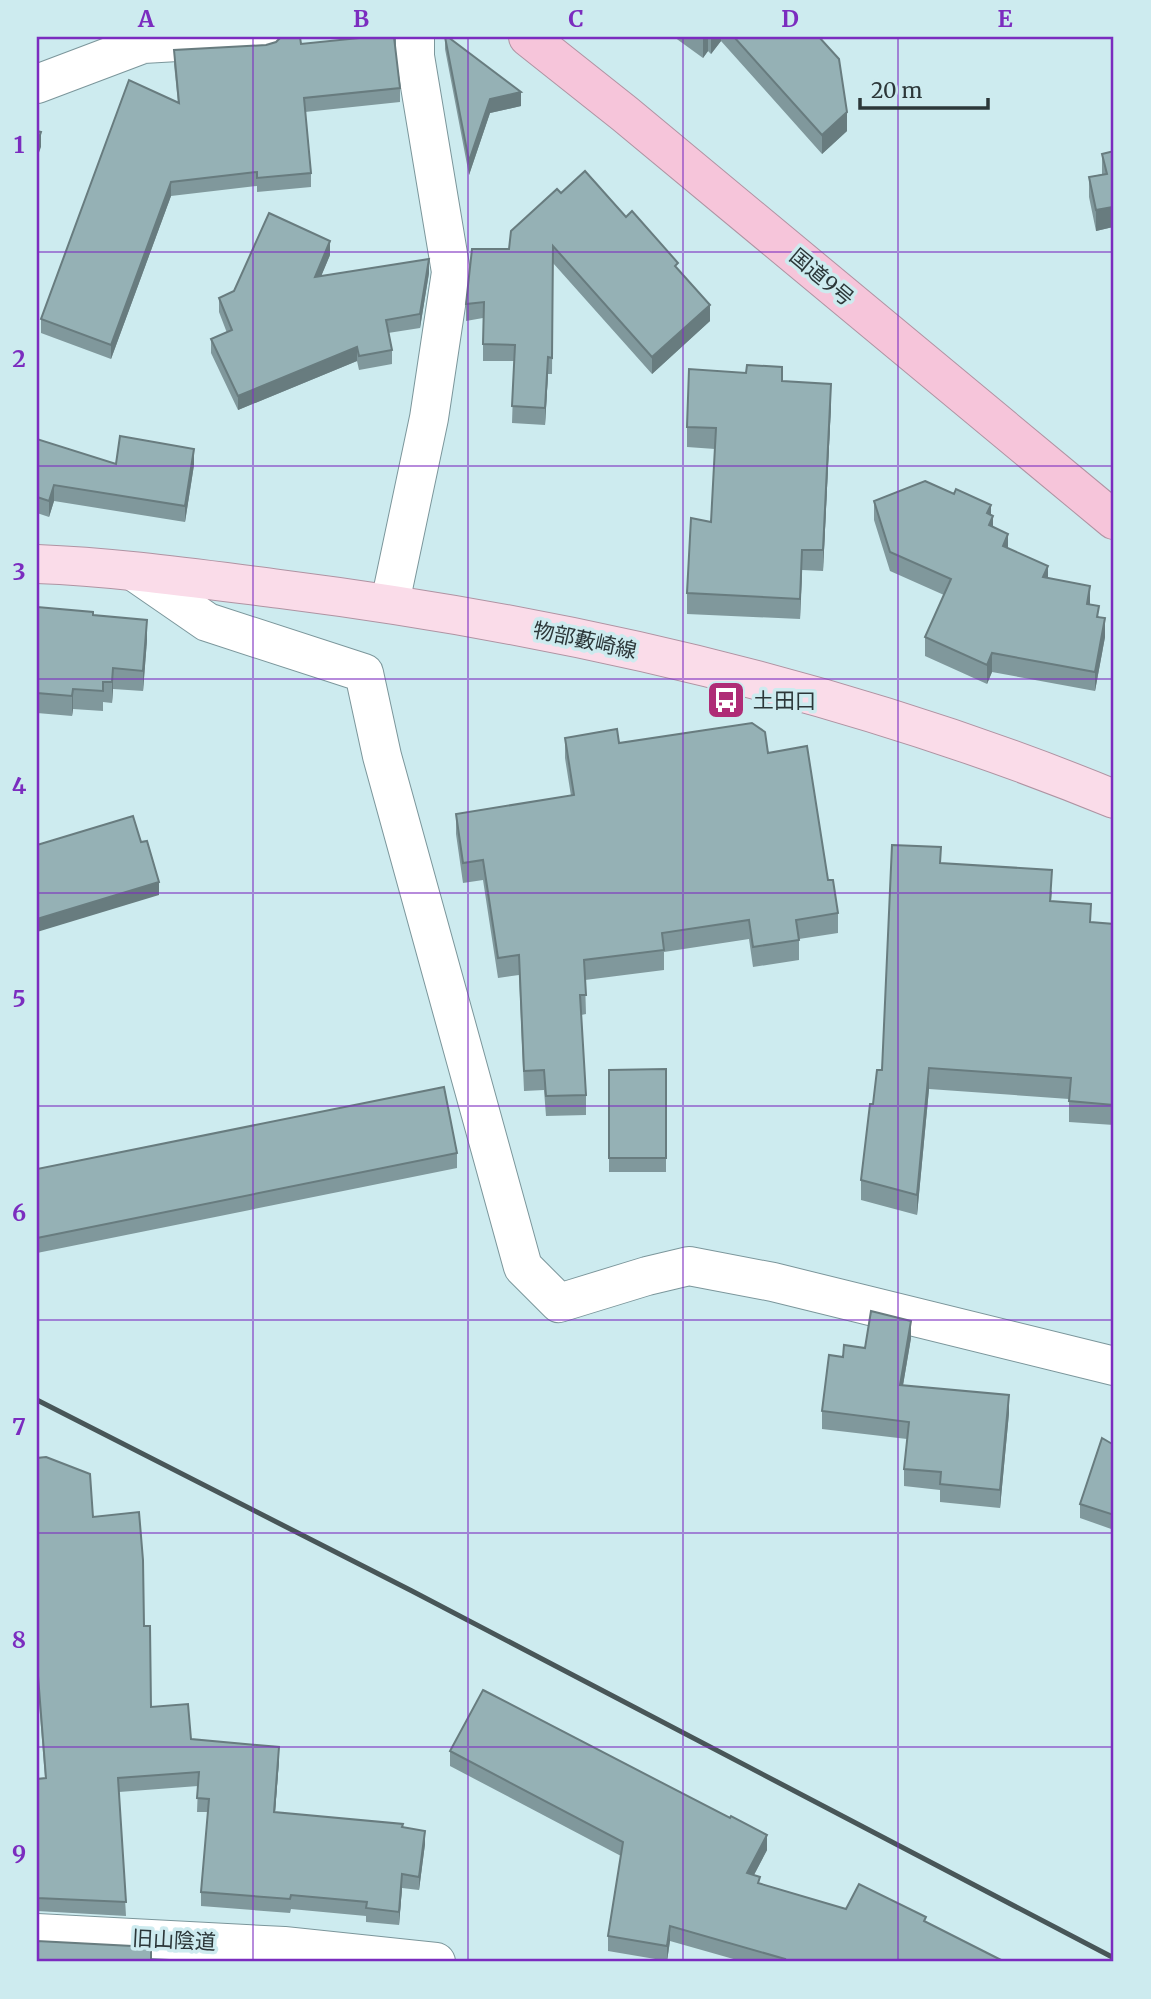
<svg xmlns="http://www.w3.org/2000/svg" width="1151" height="1999" font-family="Merriweather,'Noto Sans JP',serif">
  <rect width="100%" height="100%" fill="#cdebef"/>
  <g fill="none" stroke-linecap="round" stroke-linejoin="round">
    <defs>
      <g id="minor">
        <polyline points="37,84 143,44 265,37"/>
        <polyline points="136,573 207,622 364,673 382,756 523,1267 559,1303 647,1276 689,1266 773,1282 1114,1366"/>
        <polyline points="390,603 429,418 451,272 415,56 415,37"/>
        <polyline points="37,1933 284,1946 436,1962"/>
      </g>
      <path id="major" d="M37 564C117 567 200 579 280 589 565 625 848 690 1114 799"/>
      <polyline id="highway" points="528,37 625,114 1114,520"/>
    </defs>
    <use href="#minor" stroke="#7b969b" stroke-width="40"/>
    <use href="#major" stroke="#af93a2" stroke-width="40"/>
    <use href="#highway" stroke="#af93a2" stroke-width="40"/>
    <use href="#minor" stroke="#fff" stroke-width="38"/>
    <use href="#major" stroke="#fadce9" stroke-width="38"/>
    <use href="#highway" stroke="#f6c5da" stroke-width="38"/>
    <polyline stroke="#485658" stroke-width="5" points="37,1400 412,1591 1114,1958"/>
  </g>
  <g fill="#80989c">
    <polygon points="445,37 521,106 490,113 469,175 445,49"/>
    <polygon points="674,37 819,37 847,131 822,154 721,41 711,54 708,51 703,58"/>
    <polygon points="301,44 400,88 400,102 305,112 311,173 311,187 257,192 257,186 171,196 111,359 41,333 41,319 178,103 174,64 174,50"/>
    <polygon points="1114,151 1114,233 1113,227 1096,231 1089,197 1089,177 1102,174 1102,154"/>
    <polygon points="561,193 626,217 678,269 710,321 652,374 553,263 552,374 548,374 545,425 512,423 514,361 483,361 483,318 466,321 466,304 509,249"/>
    <polygon points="330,255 321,276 429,273 420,328 388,333 392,350 392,364 359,370 357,361 238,410 211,353 211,339 227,333 219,312 219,298"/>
    <polygon points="782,381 831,405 823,571 802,570 800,619 687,614 687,593 711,522 715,449 687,447 687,427"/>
    <polygon points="37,439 116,464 194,465 185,522 54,501 49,517 37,513"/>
    <polygon points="874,501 991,515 993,527 1008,548 1048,578 1090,604 1099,617 1105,637 1095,691 992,672 987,684 925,656 925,637 944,595 890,571 874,520"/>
    <polygon points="37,607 93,615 147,640 143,691 113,689 112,703 103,702 103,711 73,709 72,716 37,713"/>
    <polygon points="565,738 619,743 768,753 828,880 838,913 838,933 799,939 799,960 753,967 749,939 664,952 664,970 585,980 586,1014 581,1015 586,1095 586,1115 546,1116 544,1090 524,1091 519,975 498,978 483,880 463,883 456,834 456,814 571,796 565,758"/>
    <polygon points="941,863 1052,891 1051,902 1091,922 1114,924 1114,1125 1069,1122 1069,1099 929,1089 917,1215 861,1200 861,1180 873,1104"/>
    <polygon points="666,1069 666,1172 609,1172 609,1070"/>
    <polygon points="457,1153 457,1168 37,1253 37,1169"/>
    <polygon points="911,1338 903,1385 1009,1413 1000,1508 940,1502 940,1490 904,1486 904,1469 907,1439 822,1429 822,1411 843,1357 865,1348"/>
    <polygon points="1114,1445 1114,1530 1080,1518 1080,1504"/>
    <polygon points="37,1458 93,1517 144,1626 151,1707 191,1739 279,1761 275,1812 403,1827 425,1844 419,1890 402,1888 399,1925 366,1922 366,1916 291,1909 290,1913 201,1906 201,1892 208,1812 197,1812 198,1786 119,1792 126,1916 37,1911 37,1779 45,1778 37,1677"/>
    <polygon points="450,1751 767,1850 754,1875 760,1884 846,1909 926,1922 1005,1962 744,1962 670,1941 667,1961 608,1951 608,1936 621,1856 450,1766"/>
  </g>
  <g fill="#687c7f">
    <polygon points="705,37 708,37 708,51 703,58 703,39"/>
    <polygon points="711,37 721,37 721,41 711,54"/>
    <polygon points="521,92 521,106 490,113 469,175 469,161 490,99"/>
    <polygon points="847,112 847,131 822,154 822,135"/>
    <polygon points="41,132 41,147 37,158 37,144"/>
    <polygon points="171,182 171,196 111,359 111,345"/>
    <polygon points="1113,207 1113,227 1096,231 1096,210"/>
    <polygon points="330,241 330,255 315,291 315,277"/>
    <polygon points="429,259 429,273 420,328 420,314"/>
    <polygon points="710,305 710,321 652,374 652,357"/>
    <polygon points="357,347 357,361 238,410 238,396"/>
    <polygon points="548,357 548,374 545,425 545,408"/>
    <polygon points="831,384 831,405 823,571 823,550"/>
    <polygon points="194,449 194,465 185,522 185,506"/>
    <polygon points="54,485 54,501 49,517 49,501"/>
    <polygon points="991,505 991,521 993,516 993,535 989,544 987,513"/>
    <polygon points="1008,534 1008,553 1003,546"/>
    <polygon points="802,550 802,570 800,619 800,599"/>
    <polygon points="1048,566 1048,585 1043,577"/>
    <polygon points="1090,586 1090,605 1087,604"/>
    <polygon points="1105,618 1105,637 1095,691 1095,672"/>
    <polygon points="147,620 147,640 143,691 143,671"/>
    <polygon points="992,653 992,672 987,684 987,665"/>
    <polygon points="113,668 113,689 112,703 112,682"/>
    <polygon points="73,689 73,709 72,716 72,696"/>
    <polygon points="159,882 159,895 37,932 37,919"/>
    <polygon points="929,1068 929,1089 917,1215 917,1195"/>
    <polygon points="911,1321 911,1338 900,1403 900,1385"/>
    <polygon points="1009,1395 1009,1413 1000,1508 1000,1490"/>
    <polygon points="279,1747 279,1761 274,1826 274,1812"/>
    <polygon points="425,1831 425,1844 419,1890 419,1877"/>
    <polygon points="767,1835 767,1850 747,1888 747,1873"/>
    <polygon points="402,1874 402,1888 399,1925 399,1912"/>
    <polygon points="670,1926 670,1941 667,1961 667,1946"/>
  </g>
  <g fill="#95b1b5" stroke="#687c7f" stroke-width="2">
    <polygon points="281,37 300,37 301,44 369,37 394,37 400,88 304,98 311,173 257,178 257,172 171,182 111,345 41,319 129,80 179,103 174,50 266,45 276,42"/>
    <polygon points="445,37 448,37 521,92 490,99 469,161"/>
    <polygon points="734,37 819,37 839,59 847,112 822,135"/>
    <polygon points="37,131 41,132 37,144"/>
    <polygon points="1114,151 1114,213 1113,207 1096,210 1089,177 1107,174 1102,154"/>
    <polygon points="585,171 626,217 632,211 678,263 675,266 710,305 652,357 553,246 552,358 548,357 545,408 512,406 515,345 483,344 484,302 466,304 472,249 509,249 511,231 557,189 561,193"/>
    <polygon points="269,213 330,241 315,277 429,259 420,314 386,320 392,350 359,356 357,347 238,396 211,339 232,330 219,298 234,291"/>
    <polygon points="747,365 782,367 782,381 831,384 823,550 802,550 800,599 687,593 691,518 711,522 716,428 687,427 689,369 746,373"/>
    <polygon points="120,436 194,449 185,506 54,485 49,501 37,497 37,439 116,464"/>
    <polygon points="925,481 954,494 956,489 991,505 987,513 993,516 989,525 1008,534 1003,546 1048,566 1043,577 1090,586 1087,604 1099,606 1097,617 1105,618 1095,672 992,653 987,665 925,637 951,579 890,552 874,501"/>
    <polygon points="37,607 93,612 93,615 147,620 143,671 113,668 112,682 103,682 103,691 73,689 72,696 37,693"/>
    <polygon points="752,723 765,732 768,753 807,746 828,880 833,880 838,913 796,920 799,940 753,947 749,920 662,933 664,950 584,960 586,995 580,995 586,1095 546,1096 544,1070 524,1071 519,955 498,958 483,860 463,863 456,814 574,795 565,738 617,729 619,743"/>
    <polygon points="133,816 141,842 147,841 159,882 37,919 37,845"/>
    <polygon points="892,845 941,847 940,863 1052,870 1050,901 1091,904 1090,922 1114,924 1114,1105 1069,1101 1071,1078 929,1068 917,1195 861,1180 870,1104 873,1104 877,1070 882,1070"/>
    <polygon points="666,1069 666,1158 609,1158 609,1070"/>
    <polygon points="444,1087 457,1153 37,1238 37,1169"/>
    <polygon points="871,1311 911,1321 900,1385 1009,1395 1000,1490 940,1484 941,1472 904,1469 909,1422 822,1411 829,1355 843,1357 844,1345 865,1348"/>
    <polygon points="1102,1438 1114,1445 1114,1515 1080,1504"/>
    <polygon points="46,1457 90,1474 93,1517 139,1512 143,1560 144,1626 150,1626 151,1707 188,1704 191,1739 279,1747 274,1812 403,1824 402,1827 425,1831 419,1877 402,1874 399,1912 366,1908 367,1902 291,1895 290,1899 201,1892 209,1799 197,1798 199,1772 118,1778 126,1902 37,1898 37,1779 46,1778 37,1663 37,1458"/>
    <polygon points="483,1690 730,1818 731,1816 767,1835 747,1873 760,1877 758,1883 846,1909 859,1884 926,1917 924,1921 1005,1962 784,1962 785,1959 670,1926 667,1946 608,1936 623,1842 450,1751"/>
    <polygon points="37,1941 151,1947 151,1962 161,1962 37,1962"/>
  </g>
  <path fill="none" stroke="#7b2cbf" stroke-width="2" stroke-opacity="0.55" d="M253 37V1962M468 37V1962M683 37V1962M898 37V1962M37 252H1114M37 466H1114M37 679H1114M37 893H1114M37 1106H1114M37 1320H1114M37 1533H1114M37 1747H1114"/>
  <defs>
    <symbol id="bus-square" viewBox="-11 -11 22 22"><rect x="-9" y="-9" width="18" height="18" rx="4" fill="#af2c76" stroke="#cdebef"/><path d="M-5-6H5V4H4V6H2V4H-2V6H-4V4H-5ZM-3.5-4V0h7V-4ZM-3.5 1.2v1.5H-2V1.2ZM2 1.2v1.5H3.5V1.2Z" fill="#fff"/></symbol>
  </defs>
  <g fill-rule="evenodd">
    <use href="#bus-square" x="704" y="678" width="44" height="44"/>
  </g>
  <g text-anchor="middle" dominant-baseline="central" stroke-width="7" stroke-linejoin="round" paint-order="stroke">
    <g font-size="21" fill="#2c3739" stroke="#cdebef">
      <text transform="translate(822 277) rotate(40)">国道9号</text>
      <text transform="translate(585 640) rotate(12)">物部藪崎線</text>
      <text transform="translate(174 1940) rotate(3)">旧山陰道</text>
    </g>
    <g font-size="21" fill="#2c3739" stroke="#cdebef" text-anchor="start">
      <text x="753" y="700">土田口</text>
    </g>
  </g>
  <rect width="1151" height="1999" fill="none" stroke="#cdebef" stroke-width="77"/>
  <path d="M860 98v10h128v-10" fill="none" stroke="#2c3739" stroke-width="3.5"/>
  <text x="871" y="98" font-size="21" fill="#2c3739" stroke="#cdebef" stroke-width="5" paint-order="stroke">20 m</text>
  <rect x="38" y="38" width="1074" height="1922" fill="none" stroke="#7b2cbf" stroke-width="2.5"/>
  <g font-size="23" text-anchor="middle" font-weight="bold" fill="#7b2cbf">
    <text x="146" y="27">A</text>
    <text x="361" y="27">B</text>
    <text x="576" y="27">C</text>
    <text x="790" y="27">D</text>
    <text x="1005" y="27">E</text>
    <text x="19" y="153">1</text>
    <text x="19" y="367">2</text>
    <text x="19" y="580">3</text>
    <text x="19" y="794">4</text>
    <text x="19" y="1007">5</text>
    <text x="19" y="1221">6</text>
    <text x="19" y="1435">7</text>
    <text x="19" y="1648">8</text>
    <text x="19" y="1862">9</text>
  </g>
</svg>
